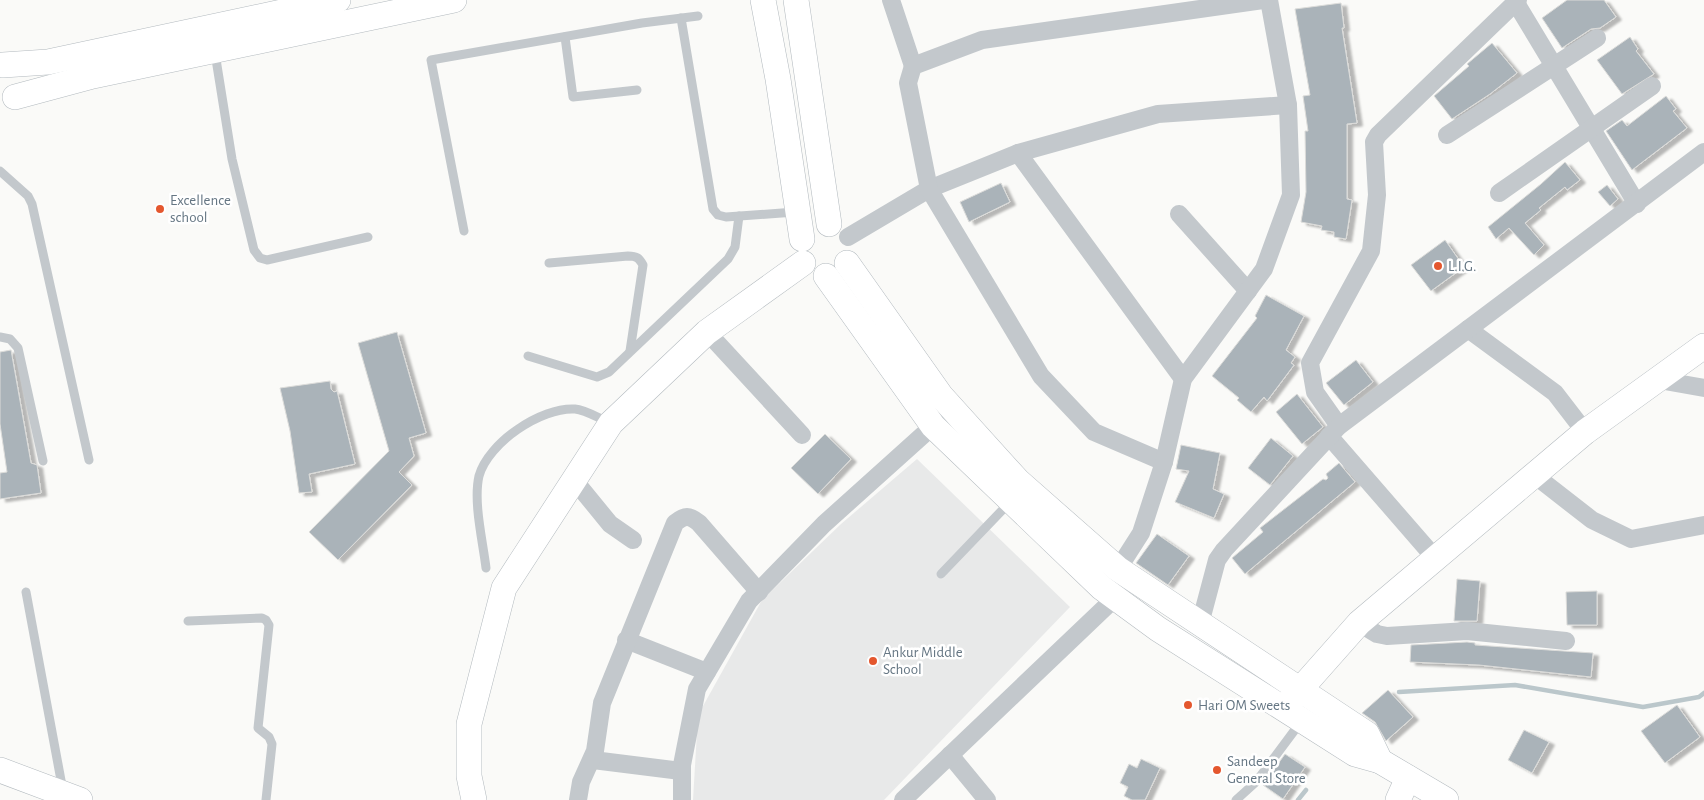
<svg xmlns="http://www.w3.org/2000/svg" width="1704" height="800" font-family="'Alegreya Sans',sans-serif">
  <defs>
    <filter id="shadow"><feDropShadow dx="5.5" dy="3" stdDeviation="1" flood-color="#0004"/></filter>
  </defs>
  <rect width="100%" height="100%" fill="#fafaf8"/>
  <polygon fill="#e8e9e9" points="917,459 1070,607 884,800 693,800 698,715 762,600 841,524"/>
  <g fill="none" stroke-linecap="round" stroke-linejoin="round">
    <g stroke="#bbc7cb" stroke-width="4.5">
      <polyline points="1399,692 1515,685 1643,707 1699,697 1704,693"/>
      <polyline points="1298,800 1306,790"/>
    </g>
  </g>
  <g fill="#aab3b9" stroke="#dcdcda" filter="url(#shadow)">
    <polygon points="1567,0 1604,0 1616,17 1600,28 1591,29 1562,48 1542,18"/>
    <polygon points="1341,3 1344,28 1342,28 1357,123 1347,124 1347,199 1352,200 1346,239 1334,237 1334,232 1321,230 1322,226 1301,222 1306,192 1305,131 1308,131 1303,96 1310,95 1295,9"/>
    <polygon points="1630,37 1638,49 1636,51 1654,74 1622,94 1597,60"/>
    <polygon points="1492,43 1517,73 1490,94 1452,119 1434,96 1469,66 1467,64"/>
    <polygon points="1666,96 1676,109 1673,111 1687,128 1632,170 1606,131 1622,120 1627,126"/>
    <polygon points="1565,162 1580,180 1567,190 1565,187 1539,208 1541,210 1525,223 1544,245 1534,255 1509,228 1496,239 1488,227 1541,184"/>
    <polygon points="1001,183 1010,202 969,222 960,202"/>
    <polygon points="1607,185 1618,199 1610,206 1598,192"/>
    <polygon points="1445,240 1464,267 1431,291 1411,265"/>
    <polygon points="1266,295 1304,316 1286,350 1295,357 1291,363 1294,365 1267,401 1264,397 1251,412 1237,400 1239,398 1212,376 1257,318 1255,316"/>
    <polygon points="397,332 426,433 409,438 414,456 399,472 412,485 338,560 309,532 389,451 358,343"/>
    <polygon points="11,350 31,463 37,465 41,493 0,499 0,473 7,472 0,424 0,352"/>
    <polygon points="1356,360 1373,382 1344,405 1326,383"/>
    <polygon points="330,381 331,389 334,392 337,391 355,464 309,474 312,492 299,493 290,431 280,388"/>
    <polygon points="1297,394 1323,427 1302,444 1276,412"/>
    <polygon points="825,434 851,459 818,494 791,468"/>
    <polygon points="1271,438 1293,456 1270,485 1248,468"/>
    <polygon points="1181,445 1220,453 1213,489 1224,494 1214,518 1175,502 1189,471 1176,469"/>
    <polygon points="1339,463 1355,482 1245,574 1232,558 1263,532 1260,528 1323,479 1326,480 1328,478 1326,474"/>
    <polygon points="1157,534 1189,556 1168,585 1136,563"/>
    <polygon points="1457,579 1480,581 1477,621 1454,621"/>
    <polygon points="1597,591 1597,625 1567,625 1566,592"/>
    <polygon points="1467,642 1475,643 1475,645 1593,653 1591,677 1479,665 1410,662 1411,645"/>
    <polygon points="1388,690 1413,717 1386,741 1375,722 1362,713"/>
    <polygon points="1677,705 1700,737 1665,763 1641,731"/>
    <polygon points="1524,730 1549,742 1532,773 1508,760"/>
    <polygon points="1285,754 1305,767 1283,799 1263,785"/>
    <polygon points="1141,759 1160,768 1145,800 1132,800 1124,796 1128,787 1120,783 1129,764 1137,768"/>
  </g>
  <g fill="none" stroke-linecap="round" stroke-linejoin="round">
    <defs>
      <g id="secondary">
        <polyline points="763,0 778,79 802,239"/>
        <polyline points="796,0 829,224"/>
        <polyline points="3,65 48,62 338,0"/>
        <polyline points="15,97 93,76 454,0"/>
        <polyline points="847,263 941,396 1018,481 1118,569 1367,734 1380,761"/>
        <polyline points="826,276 933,426 1102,588 1158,629 1355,754 1380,761 1446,800"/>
        <polyline points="1290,701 1359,623 1585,432 1704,346"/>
        <polyline points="0,770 80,800"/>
        <polyline points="474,800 469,776 469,724 504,588 611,423 707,332 803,263"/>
        <polyline points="1398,800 1408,778"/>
      </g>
    </defs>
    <use href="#secondary" stroke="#b3babf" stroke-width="26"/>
    <g stroke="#c3c8cc" stroke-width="9">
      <polyline points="681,18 713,209 718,215 726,217 795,212"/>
      <polyline points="565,37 573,97 637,90"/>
      <polyline points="215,53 232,159 254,250 260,258 267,260 368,237"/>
      <polyline points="0,171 28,196 32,204 89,460"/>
      <polyline points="464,231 431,60 642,23 698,16"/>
      <path d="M549 263 628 256C637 256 639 258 643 265L630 351"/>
      <polyline points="0,337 10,339 18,348 43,461"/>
      <polyline points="528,356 597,377 609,372 728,259 735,247 739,216"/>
      <path d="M486 568C483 542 473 502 479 476 488 443 541 407 575 409 586 410 600 419 611 423"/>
      <polyline points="941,574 1010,502"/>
      <polyline points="26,592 63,791"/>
      <polyline points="188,621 262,618 266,620 269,625 258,728 269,737 272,744 266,800"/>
      <polyline points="1236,800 1256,782 1300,723"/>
    </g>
    <g stroke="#c3c8cc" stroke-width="18">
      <polyline points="891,0 913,66"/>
      <polyline points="1516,3 1637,204"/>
      <polyline points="1447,135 1597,38"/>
      <polyline points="1018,153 1183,379"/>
      <polyline points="1499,193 1652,86"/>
      <polyline points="1179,214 1248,291"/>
      <polyline points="848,237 929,189 1018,153 1158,114 1288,105"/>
      <polyline points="1468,329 1555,393 1585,432"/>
      <polyline points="707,332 802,435"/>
      <polyline points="1659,380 1704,388"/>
      <polyline points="1339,426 1315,392 1310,363 1371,251 1377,195 1374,142 1378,135 1518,0"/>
      <polyline points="1329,436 1435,558"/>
      <polyline points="1164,462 1094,432 1041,376 929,189 908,83 913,66 982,40 1263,0"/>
      <polyline points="1533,474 1592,520 1631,539 1704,525"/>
      <polyline points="574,480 610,524 633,540"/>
      <polyline points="1118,569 1141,533 1164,462 1183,379 1264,269 1291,195 1288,105 1269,0"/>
      <polyline points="1359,623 1377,634 1387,636 1467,631 1566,641"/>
      <polyline points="1200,624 1217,560 1224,550 1339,426 1704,152"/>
      <polyline points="626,640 707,672"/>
      <polyline points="950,755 987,800"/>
      <polyline points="593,760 681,771"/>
      <path d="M578 800 581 782 595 751 602 703 675 523C685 515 689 515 699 523L759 592"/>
      <polyline points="682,800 682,765 697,689 749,601 824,524 933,426"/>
      <polyline points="903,800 1116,597"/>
    </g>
    <use href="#secondary" stroke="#fff" stroke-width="25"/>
  </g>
  <g fill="#e4572e" stroke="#fff" stroke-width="2">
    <circle cx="160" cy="209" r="5"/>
    <circle cx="1438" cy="266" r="5"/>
    <circle cx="873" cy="661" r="5"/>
    <circle cx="1188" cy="705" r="5"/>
    <circle cx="1217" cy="770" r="5"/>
  </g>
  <g text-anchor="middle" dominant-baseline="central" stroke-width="5" stroke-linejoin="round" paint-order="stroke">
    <g font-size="15" fill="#657683" stroke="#fff" text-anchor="start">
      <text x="170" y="200">Excellence<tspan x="170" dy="17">school</tspan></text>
      <text x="1448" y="266">L.I.G.</text>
      <text x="883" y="652">Ankur Middle<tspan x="883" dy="17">School</tspan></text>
      <text x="1198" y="705">Hari OM Sweets</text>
      <text x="1227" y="761">Sandeep<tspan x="1227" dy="17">General Store</tspan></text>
    </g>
  </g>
</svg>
